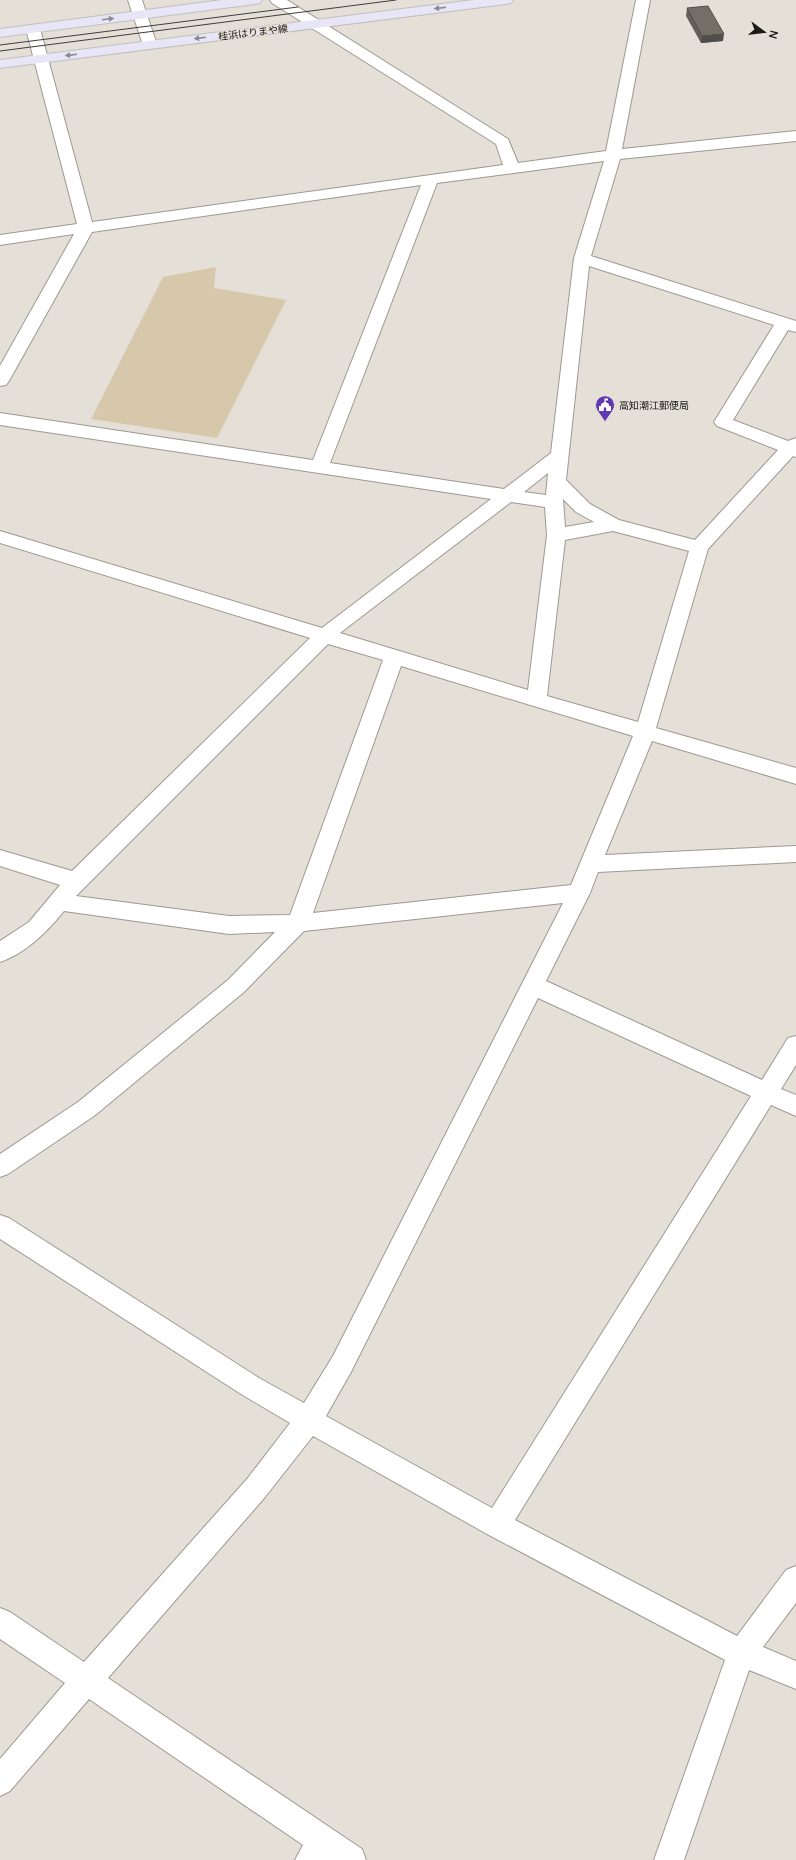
<svg xmlns="http://www.w3.org/2000/svg" width="796" height="1860" font-family="Manrope,'Noto Sans JP',sans-serif">
  <rect width="100%" height="100%" fill="#e5e0d7"/>
  <polygon fill="#d7c8ab" points="216,267 214,288 286,300 217,438 91,419 163,277"/>
  <g fill="none" stroke-linecap="round" stroke-linejoin="round">
    <defs>
      <g id="minor">
        <polygon points="128,0 142,0 157,45 155,48 145,48 143,45"/>
        <path d="M270 0H287L508 139 518 163 606 151 636 0H650L622 149 796 131V141L620 159 591 256 796 321V332L788 330 733 420 788 441 796 438V457L793 456 708 549 656 728 796 768V784L652 741 605 855 796 846V862L598 872 590 893 546 981 762 1080 788 1038 796 1036V1065L781 1089 796 1095V1116L771 1105 515 1520 737 1636 786 1570 796 1566V1603L763 1647 796 1661V1689L749 1670 684 1860H654L725 1660 487 1534 313 1436 265 1497 108 1678 362 1849 366 1860H295L303 1845 89 1699 10 1791 0 1796V1759L65 1683 0 1639V1608L10 1612 84 1662 247 1479 290 1423 241 1394 0 1239V1215L9 1218 259 1378 304 1403 333 1356 563 903 304 931 244 992 94 1116 8 1174 0 1177V1154L78 1102 228 980 275 932 229 934 64 911C47 932 26 953 0 962V941L29 922 60 885 0 866V850L72 871 310 638 0 543V531L322 628 491 499 0 425V413L313 460 421 185 92 232 9 381 6 385 0 386V366L74 234 0 245V235L77 224 26 29 28 26H38L40 29 92 222 503 165 496 144 272 3ZM604 161 574 258 551 453 504 489 330 463 437 183ZM589 266 774 325 714 422 717 426 778 450 695 540 619 520 590 504 566 480ZM548 473 546 495 524 492ZM563 499 576 512 594 522 565 527ZM511 502 545 507 547 535 528 690 340 633ZM613 531 689 551 638 722 547 696 565 540ZM328 644 383 660 290 915 229 916 76 896ZM401 666 633 736 571 885 313 913ZM538 998 751 1096 492 1508 326 1416 351 1372Z"/>
      </g>
      <g id="major">
        <polygon points="222,0 262,0 260,3 255,4 0,37 0,29"/>
        <polygon points="473,0 513,0 511,3 506,4 0,68 0,60"/>
      </g>
    </defs>
    <use href="#minor" stroke="#9d9990" stroke-width="2"/>
    <use href="#major" stroke="#c0bfbe" stroke-width="2"/>
    <use href="#minor" fill="#fff" fill-rule="evenodd"/>
    <use href="#major" fill="#e8e5f7" fill-rule="evenodd"/>
    <g stroke="#3f3d39" stroke-width="1">
      <polyline points="0,45 298,7"/>
      <polyline points="0,51 396,0"/>
    </g>
  </g>
  <polygon fill="#635f59" points="687,8 723,41 701,43 686,16"/>
  <polygon fill="#504e48" points="724,34 723,41 701,43 702,36"/>
  <polygon fill="#736f67" stroke="#504e48" points="708,6 724,34 702,36 687,8"/>
  <defs><path id="oneway-solid" d="M-6-.8H1V-3.2L6.5 0L1 3.2V.8H-6Z"/></defs>
  <g fill="#8d8a93">
    <use href="#oneway-solid" transform="translate(440 8) rotate(173)"/>
    <use href="#oneway-solid" transform="translate(108 19) rotate(-7)"/>
    <use href="#oneway-solid" transform="translate(200 38) rotate(173)"/>
    <use href="#oneway-solid" transform="translate(71 55) rotate(173)"/>
  </g>
  <defs>
    <symbol id="civic-pin" viewBox="-11 -11 22 30"><path d="M0 17L-7.5 6A9.5 9.5 0 1 1 7.5 6Z" fill="#6138b0" stroke="#e5e0d7"/><path d="M-.6-6.5H3V-4.5H.6V-3L4-1V1h2V6H-6V1h2V-1L-.6-3ZM-1.2 2.5V6h2.4V2.5Z" fill="#fff"/></symbol>
  </defs>
  <g fill-rule="evenodd">
    <use href="#civic-pin" x="594" y="394" width="22" height="30"/>
  </g>
  <g text-anchor="middle" dominant-baseline="central" stroke-width="3" stroke-linejoin="round" paint-order="stroke">
    <g font-size="10" fill="#1d1b18" stroke="#e5e0d7">
      <text transform="translate(253 32) rotate(-7)">桂浜はりまや線</text>
    </g>
    <g font-size="10" fill="#1d1b18" stroke="#e5e0d7" text-anchor="start">
      <text x="619" y="405">高知潮江郵便局</text>
    </g>
  </g>
  <g transform="translate(764 32) rotate(105)" stroke="#e5e0d7" stroke-width="3" paint-order="stroke">
  <path d="M0-3L7 15L0 10L-7 15Z" fill="#1d1b18"/>
  <text y="-6" font-size="11" font-weight="bold" text-anchor="middle" fill="#1d1b18">N</text>
  </g>
</svg>
